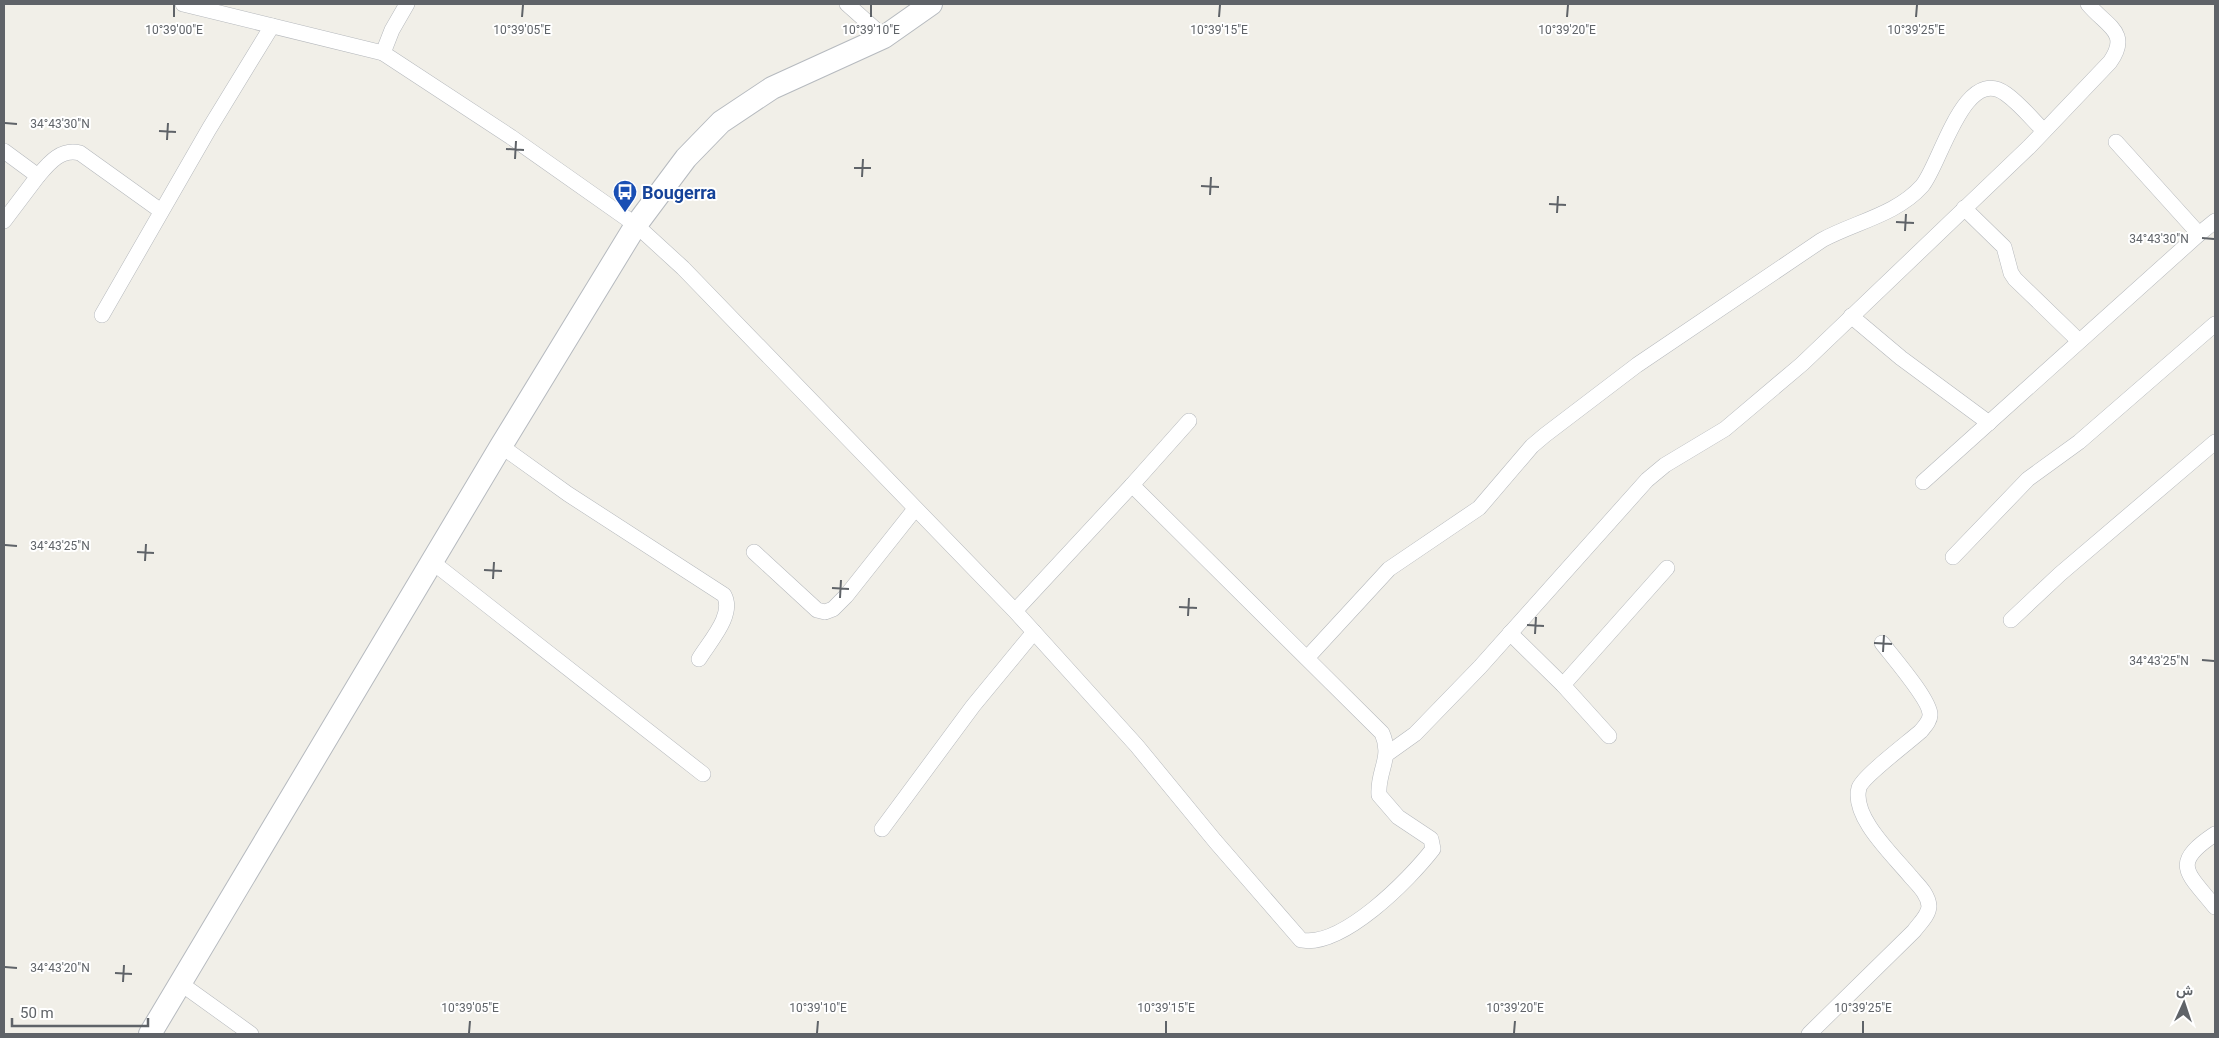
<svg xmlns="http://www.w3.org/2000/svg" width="2219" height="1038" font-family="Roboto,Vazirmatn,sans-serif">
  <rect width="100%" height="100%" fill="#f1efe8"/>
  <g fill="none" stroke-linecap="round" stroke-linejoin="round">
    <defs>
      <g id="minor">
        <polyline points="183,4 383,53"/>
        <path d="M407 4 392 30 383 53 511 137 636 225 683 268 1015 611 1137 746 1215 841 1301 940C1342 948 1409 880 1433 849L1431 839 1398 817 1379 795C1377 771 1393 758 1382 733L1132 485 1015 611"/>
        <polyline points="847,4 884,37"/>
        <polyline points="2116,142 2199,234 2215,221"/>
        <path d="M4 151 38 176C49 163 61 148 80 153L161 211"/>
        <polyline points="1964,208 2004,247 2011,273 2015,279 2079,341"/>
        <polyline points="4,221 38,176"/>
        <polyline points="102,315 209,129 272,26"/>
        <polyline points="1851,316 1901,358 1989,423"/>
        <path d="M501 446 568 494 724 595C735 615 709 642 699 659"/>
        <polyline points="1923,482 2199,234"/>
        <polyline points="1132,485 1189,421"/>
        <polyline points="754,552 817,610 825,612 833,609 846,596 915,509"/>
        <polyline points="1953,557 2028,479 2079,442 2215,324"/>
        <polyline points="431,561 703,774"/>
        <polyline points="2011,620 2060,574 2215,442"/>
        <polyline points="1510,633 1563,685 1609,736"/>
        <path d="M1307 658 1389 569 1479 508 1532 446 1545 435 1637 365 1822 240C1855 222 1896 215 1922 186 1940 166 1964 63 2006 94 2020 104 2032 119 2044 131"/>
        <polyline points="1563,685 1667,568"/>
        <path d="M1387 754 1415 734 1480 667 1647 480 1665 465 1725 429 1802 364 2029 147 2110 62C2131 32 2106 26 2088 4"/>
        <polyline points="882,829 973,706 1034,632"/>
        <path d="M2215 834C2170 864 2187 872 2215 907"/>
        <polyline points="180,983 251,1034"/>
        <path d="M1809 1034 1914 931C1919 924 1929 915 1929 906 1928 894 1918 885 1911 877 1894 856 1851 817 1859 788 1862 777 1910 741 1921 731 1925 726 1930 721 1930 715 1931 701 1892 656 1882 643"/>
      </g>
      <polyline id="secondary" points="150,1034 501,446 636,225 686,158 721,122 772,88 884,37 931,4"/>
    </defs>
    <use href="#minor" stroke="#b5b8bc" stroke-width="16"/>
    <use href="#secondary" stroke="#b6babf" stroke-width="24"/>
    <use href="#minor" stroke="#fff" stroke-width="15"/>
    <use href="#secondary" stroke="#fff" stroke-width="22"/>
  </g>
  <path fill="none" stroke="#5f6368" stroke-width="2" d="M174 17V5M522 17 523 5M871 17V5M1219 17 1220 5M1567 17 1568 5M1916 17 1917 5M5 123 17 124M159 131 176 132M167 140 168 123M506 149 524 150M515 159 516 141M854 168H871M862 177 863 159M1201 186 1219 187M1210 195 1211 177M1549 204 1566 205M1557 213 1558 196M1896 222 1914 223M1905 231 1906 214M2202 238 2214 239M5 545 17 546M137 552 154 553M145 561 146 544M484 570 502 571M493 579 494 562M832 588 849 589M840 598 841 580M1179 607 1197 608M1188 616 1189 598M1527 625 1544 626M1535 634 1536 617M1874 643 1892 644M1883 652 1884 635M2202 660 2214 661M5 967 17 968M115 973 132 974M123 982 124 965M469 1033 470 1021M817 1033 818 1021M1166 1033V1021M1514 1033 1515 1021M1863 1033V1021"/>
  <defs>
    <symbol id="bus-pin" viewBox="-11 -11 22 30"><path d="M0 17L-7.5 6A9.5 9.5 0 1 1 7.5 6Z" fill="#1a4fb4" stroke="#fff"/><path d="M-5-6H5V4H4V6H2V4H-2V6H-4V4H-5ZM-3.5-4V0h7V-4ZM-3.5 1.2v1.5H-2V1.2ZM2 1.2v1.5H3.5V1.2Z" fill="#fff"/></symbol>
  </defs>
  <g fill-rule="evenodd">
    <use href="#bus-pin" x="611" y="178" width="28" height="38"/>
  </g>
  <g text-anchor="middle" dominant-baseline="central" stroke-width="4" stroke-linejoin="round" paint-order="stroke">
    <g font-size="18" font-weight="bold" fill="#164399" stroke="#fff" text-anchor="start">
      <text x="642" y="192">Bougerra</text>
    </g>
  </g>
  <g font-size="12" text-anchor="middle" fill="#5f6368" stroke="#fff" stroke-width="4" stroke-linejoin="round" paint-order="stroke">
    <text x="174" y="34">10°39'00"E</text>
    <text x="522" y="34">10°39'05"E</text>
    <text x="871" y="34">10°39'10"E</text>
    <text x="1219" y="34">10°39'15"E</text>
    <text x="1567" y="34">10°39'20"E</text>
    <text x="1916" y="34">10°39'25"E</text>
    <text x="60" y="128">34°43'30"N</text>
    <text x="2159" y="243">34°43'30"N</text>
    <text x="60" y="550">34°43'25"N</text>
    <text x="2159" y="665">34°43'25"N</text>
    <text x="60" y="972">34°43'20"N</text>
    <text x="470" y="1012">10°39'05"E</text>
    <text x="818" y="1012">10°39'10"E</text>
    <text x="1166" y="1012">10°39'15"E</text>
    <text x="1515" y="1012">10°39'20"E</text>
    <text x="1863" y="1012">10°39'25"E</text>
  </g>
  <rect width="2219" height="1038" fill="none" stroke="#5f6368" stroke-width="10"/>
  <g transform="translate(2184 1003) rotate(3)" stroke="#ffffff" stroke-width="4" paint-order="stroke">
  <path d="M0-4L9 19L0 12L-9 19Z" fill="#5f6368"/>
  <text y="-8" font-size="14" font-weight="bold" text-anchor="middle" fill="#5f6368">ش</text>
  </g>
  <path d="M12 1018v8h136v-8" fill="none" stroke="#5f6368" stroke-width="2.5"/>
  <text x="20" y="1018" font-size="15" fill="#5f6368" stroke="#ffffff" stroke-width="4" paint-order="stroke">50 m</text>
</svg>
